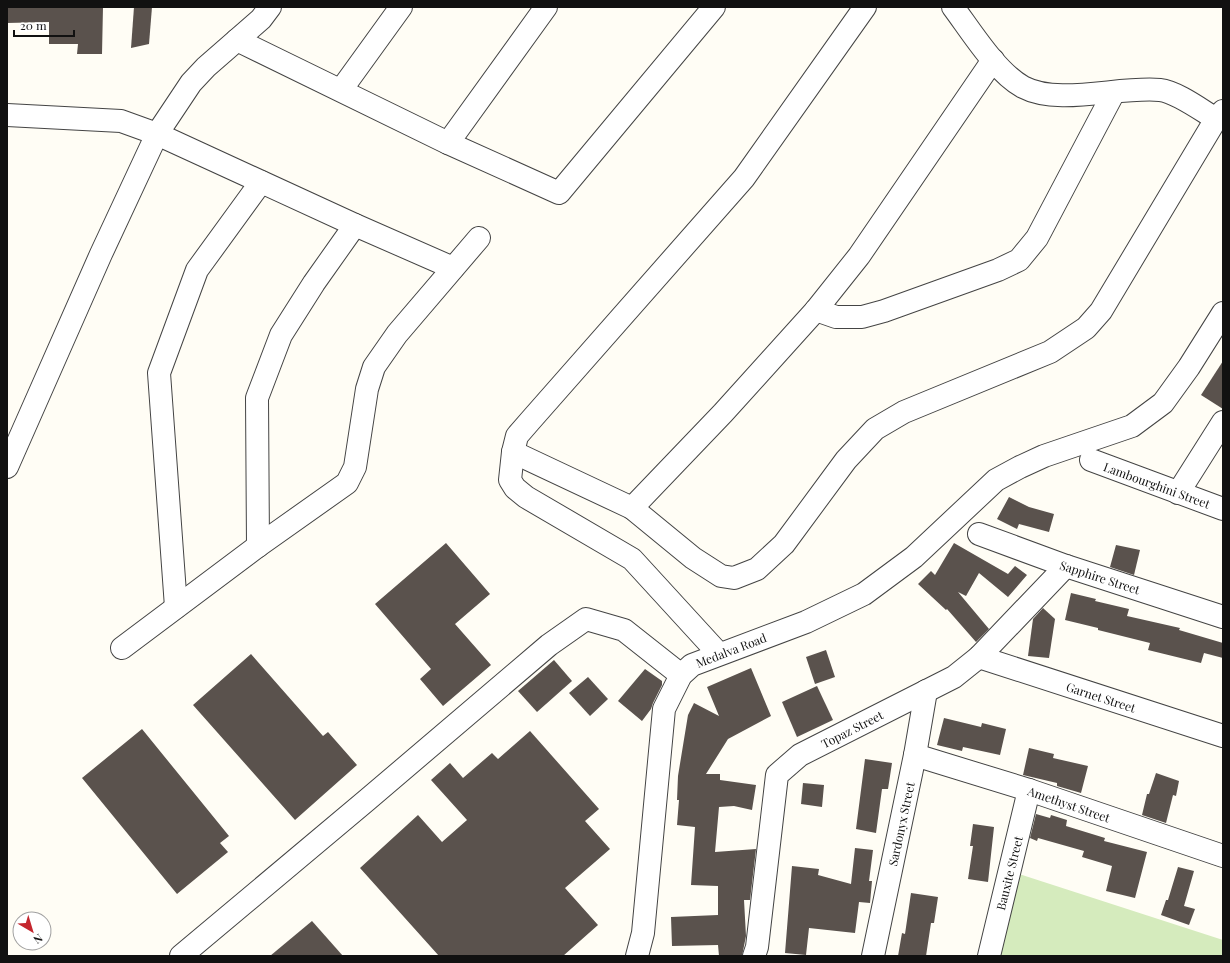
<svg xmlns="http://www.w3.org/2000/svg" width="1230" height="963" font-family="'Playfair Display',serif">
  <rect width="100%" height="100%" fill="#fffdf5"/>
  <polygon fill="#d5ebbd" points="1016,873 1223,940 1223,956 997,956"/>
  <g fill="#5a524d">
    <polygon points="7,7 103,7 102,54 77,54 78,44 49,44 49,22 7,23"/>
    <polygon points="134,7 152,7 149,44 131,48"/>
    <polygon points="1223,361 1223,409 1201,395"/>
    <polygon points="1009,497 1029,507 1054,514 1049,532 1019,524 1017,529 997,519"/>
    <polygon points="446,543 490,594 455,624 491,665 443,706 420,679 431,669 375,604"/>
    <polygon points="954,543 1008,574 1015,566 1027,575 1008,597 979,573 966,596 958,592 989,629 976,642 947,609 946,610 918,584 931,571 935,575"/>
    <polygon points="1116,545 1140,550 1134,575 1110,567"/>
    <polygon points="1071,593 1096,599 1095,601 1129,609 1127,616 1180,628 1179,630 1223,643 1223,658 1204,653 1201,663 1148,650 1150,643 1098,630 1098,628 1065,620"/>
    <polygon points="1043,608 1055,619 1049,658 1028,656 1033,619"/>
    <polygon points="826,650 835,677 815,684 806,657"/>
    <polygon points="251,654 323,736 328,732 357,765 295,820 193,705"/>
    <polygon points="554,660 572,681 537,712 518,691"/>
    <polygon points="751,668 771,716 728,739 706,774 720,774 720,780 756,785 752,810 734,806 719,807 715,852 756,849 750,900 744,900 746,936 742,956 719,956 718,945 672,946 671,917 718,915 718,886 691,885 695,827 677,825 679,800 677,800 678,776 688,715 694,703 719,716 707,687"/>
    <polygon points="645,669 662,681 662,685 653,703 651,709 642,721 618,701"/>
    <polygon points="588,677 608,699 590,716 569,693"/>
    <polygon points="817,686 833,720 797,737 782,702"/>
    <polygon points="944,718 981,727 982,723 1006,729 1000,755 963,747 962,751 937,745"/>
    <polygon points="142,729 229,836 220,843 228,852 177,894 82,778"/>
    <polygon points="530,731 599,809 585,821 610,849 565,888 598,925 563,956 439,956 360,868 418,815 442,842 467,820 431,780 450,763 463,778 492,753 498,759"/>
    <polygon points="1029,748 1054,754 1053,758 1088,766 1081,793 1057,786 1057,783 1023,775"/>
    <polygon points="865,759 892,763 888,789 882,789 876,833 856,829"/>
    <polygon points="1156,773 1179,781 1176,796 1173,795 1166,823 1142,815 1147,794 1149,794"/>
    <polygon points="803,783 824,785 822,807 801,804"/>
    <polygon points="1036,814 1050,818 1051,815 1067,820 1066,826 1105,838 1104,841 1147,852 1135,898 1106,891 1112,866 1082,857 1084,851 1038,838 1037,841 1030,838"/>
    <polygon points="973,824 994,827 988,882 968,879 973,846 970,846"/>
    <polygon points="855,848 873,850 869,881 872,881 870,903 859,902 855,933 809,928 806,955 785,953 792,866 819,869 818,875 851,884"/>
    <polygon points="1178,867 1194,871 1184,906 1195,909 1189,925 1161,915 1166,900 1168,900"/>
    <polygon points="911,893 938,897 934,923 931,923 926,956 898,956 902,933 905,934"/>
    <polygon points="312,921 343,956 270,956"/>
  </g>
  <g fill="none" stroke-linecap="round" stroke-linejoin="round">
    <defs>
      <g id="minor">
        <path d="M953 7C971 31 996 72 1023 87 1059 106 1119 86 1160 90 1177 92 1201 110 1216 119"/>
        <polyline points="237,40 448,143 559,193 714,7"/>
        <polyline points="341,90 401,7"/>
        <polyline points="7,115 121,121 157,134 355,225 453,268"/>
        <polyline points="448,143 546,7"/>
        <polyline points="816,310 836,317 862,317 884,311 998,270 1019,260 1037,238 1114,92"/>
        <polyline points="513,452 632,508 693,558 721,576 734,578 757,569 784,544 846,460 875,429 904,412 1050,352 1086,328 1101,311 1216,119 1223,111"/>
        <polyline points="1091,460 1223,509"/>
        <polyline points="7,467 101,254 157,134 191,83 206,67 261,19 270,7"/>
        <polyline points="1178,493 1223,422"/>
        <polyline points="632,508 723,413 816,310 859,256 993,60"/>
        <polyline points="979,534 1066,566 1223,617"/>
        <polyline points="258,546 257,398 281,335 314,283 355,225"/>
        <polyline points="176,607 159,373 197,270 261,182"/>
        <polyline points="122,648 258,546 347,483 355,467 367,389 374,367 397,334 479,238"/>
        <polyline points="719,654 632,559 526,497 515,488 510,480 513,452 517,436 530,421 744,178 865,7"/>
        <polyline points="979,657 1223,736"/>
        <polyline points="915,755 1029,790 1223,856"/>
        <polyline points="181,956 367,800 549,645 586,619 624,630 681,675"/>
        <polyline points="637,956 643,933 664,709 681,675 692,665 806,622 864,594 914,557 996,480 1020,467 1044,456 1132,426 1163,403 1189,367 1223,313"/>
        <polyline points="754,956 757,947 777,775 800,755 954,677 979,657 1066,566"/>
        <polyline points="873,956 915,755 926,691"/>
        <polyline points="989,956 1029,790"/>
      </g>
    </defs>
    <use href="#minor" stroke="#444" stroke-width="24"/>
    <use href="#minor" stroke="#fff" stroke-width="22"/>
  </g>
  <g text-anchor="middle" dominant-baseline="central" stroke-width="4" stroke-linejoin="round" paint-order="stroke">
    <g font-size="12" fill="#111" stroke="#fff">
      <text transform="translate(1157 485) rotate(20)">Lambourghini Street</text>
      <text transform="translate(1100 577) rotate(18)">Sapphire Street</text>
      <text transform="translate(731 650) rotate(-21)">Medalva Road</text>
      <text transform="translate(1101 697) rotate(18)">Garnet Street</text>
      <text transform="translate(852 729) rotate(-27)">Topaz Street</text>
      <text transform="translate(1069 804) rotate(19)">Amethyst Street</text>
      <text transform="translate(901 824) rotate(-78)">Sardonyx Street</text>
      <text transform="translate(1009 873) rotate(-76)">Bauxite Street</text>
    </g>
  </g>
  <rect width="1230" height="963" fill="none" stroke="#111111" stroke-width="16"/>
  <g transform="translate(32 931) rotate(142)"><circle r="19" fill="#ffffff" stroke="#a0a0a0"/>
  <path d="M0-3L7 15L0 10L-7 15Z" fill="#c4262e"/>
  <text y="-6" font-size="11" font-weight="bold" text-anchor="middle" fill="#111111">N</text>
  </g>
  <path d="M14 30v6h60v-6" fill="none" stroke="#111111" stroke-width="2"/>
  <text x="20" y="30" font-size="12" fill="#111111" stroke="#ffffff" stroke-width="3" paint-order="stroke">20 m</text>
</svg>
